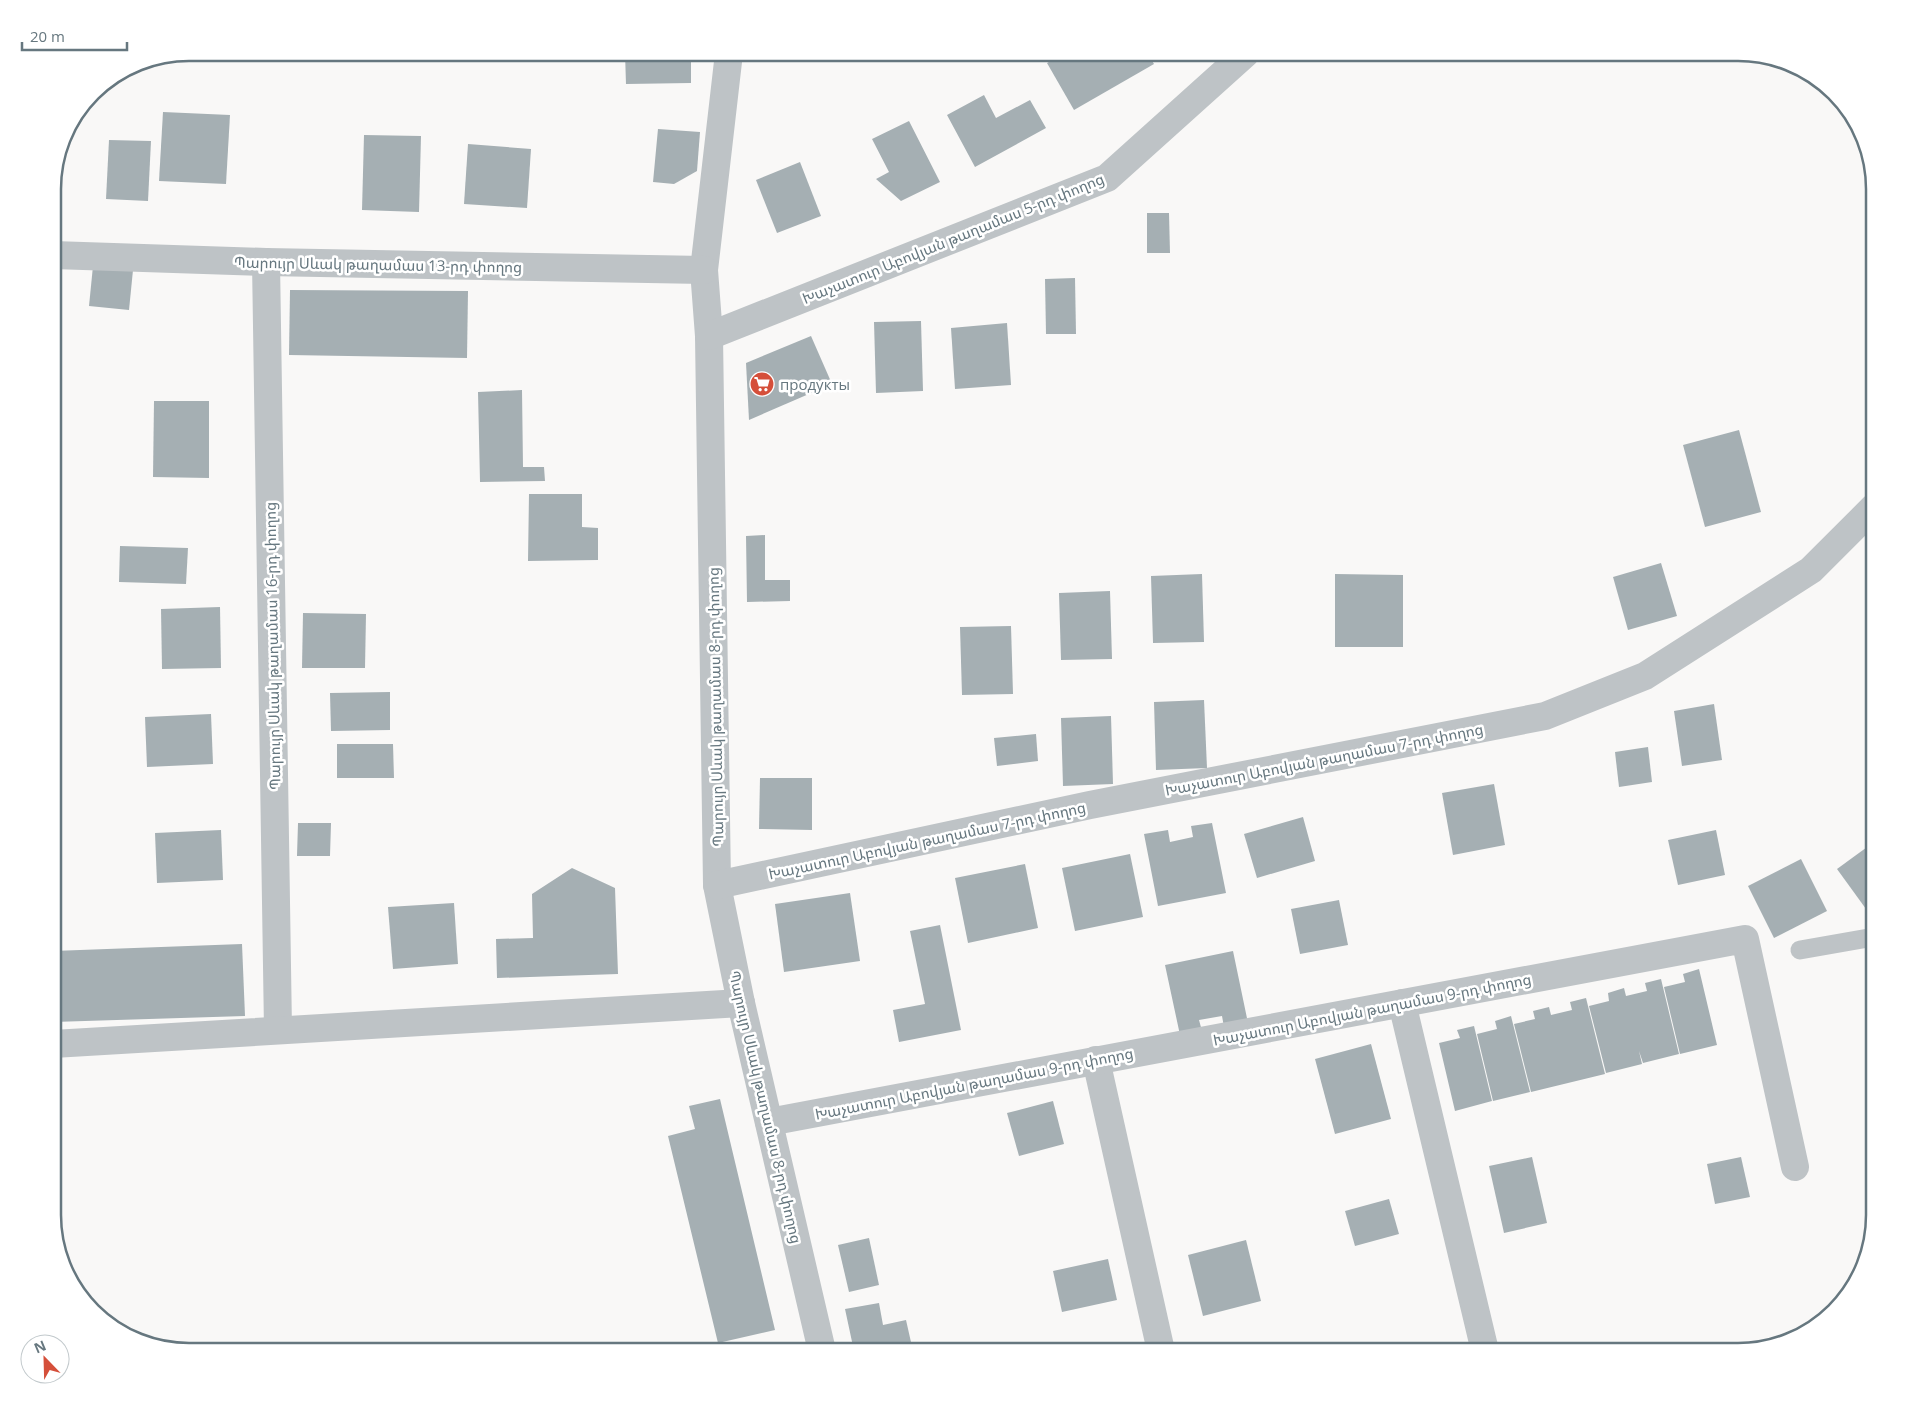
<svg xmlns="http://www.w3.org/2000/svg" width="1927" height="1404" font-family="'Open Sans','Noto Sans Armenian',sans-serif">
  <rect width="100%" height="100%" fill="#f9f8f7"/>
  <g fill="#a5afb3">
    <polygon points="625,53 691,53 691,83 626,84"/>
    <polygon points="1066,53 1147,53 1154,64 1074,110 1047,63"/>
    <polygon points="984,95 996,118 1030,100 1046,128 975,167 947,115"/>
    <polygon points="163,112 230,115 226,184 159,181"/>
    <polygon points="909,121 940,182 901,201 876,179 889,172 872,139"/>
    <polygon points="658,129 700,132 697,171 674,184 653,182"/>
    <polygon points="364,135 421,136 419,212 362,210"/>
    <polygon points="109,140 151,141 148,201 106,199"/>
    <polygon points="468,144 531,149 527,208 464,204"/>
    <polygon points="800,162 821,216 777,233 756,180"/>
    <polygon points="1147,213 1169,213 1170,253 1147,253"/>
    <polygon points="93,266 133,270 129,310 89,306"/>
    <polygon points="1075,278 1076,334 1046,334 1045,279"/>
    <polygon points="290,290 468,291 467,358 289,355"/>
    <polygon points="921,321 923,391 876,393 874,322"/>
    <polygon points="1007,323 1011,385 955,389 951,328"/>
    <polygon points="811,336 832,384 749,420 746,363"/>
    <polygon points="522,390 523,467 544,467 545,481 480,482 478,392"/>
    <polygon points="154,401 209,401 209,478 153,477"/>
    <polygon points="1739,430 1761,512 1705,527 1683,445"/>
    <polygon points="529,494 582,494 582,527 598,528 598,560 528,561"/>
    <polygon points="765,535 765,580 790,580 790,601 747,602 746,536"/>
    <polygon points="120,546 188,548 186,584 119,582"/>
    <polygon points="1661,563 1677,616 1628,630 1613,577"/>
    <polygon points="1202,574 1204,642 1153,643 1151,576"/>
    <polygon points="1335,574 1403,575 1403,647 1335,647"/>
    <polygon points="1110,591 1112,659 1061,660 1059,593"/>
    <polygon points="220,607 221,668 162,669 161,609"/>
    <polygon points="303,613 366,614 365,668 302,668"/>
    <polygon points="1011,626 1013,694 962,695 960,627"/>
    <polygon points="390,692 390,730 331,731 330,693"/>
    <polygon points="1204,700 1207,768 1156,770 1154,702"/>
    <polygon points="1714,704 1722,760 1682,766 1674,711"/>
    <polygon points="211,714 213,764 147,767 145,717"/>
    <polygon points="1111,716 1113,784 1063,786 1061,718"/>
    <polygon points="1036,734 1038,761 997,766 994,738"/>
    <polygon points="337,744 393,744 394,778 337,778"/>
    <polygon points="1648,747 1652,782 1619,787 1615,752"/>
    <polygon points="760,778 812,778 812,830 759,829"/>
    <polygon points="1494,784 1505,845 1453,855 1442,793"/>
    <polygon points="1303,817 1315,861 1257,878 1244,834"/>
    <polygon points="298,823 331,823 330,856 297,856"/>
    <polygon points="1212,823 1226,893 1158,906 1144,834 1168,830 1170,842 1193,837 1191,826"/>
    <polygon points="221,830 223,880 157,883 155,833"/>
    <polygon points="1716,830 1725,875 1678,885 1668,840"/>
    <polygon points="1874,842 1874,920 1837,869"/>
    <polygon points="1130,854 1143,917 1075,931 1062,868"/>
    <polygon points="1801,859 1827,911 1774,938 1748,886"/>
    <polygon points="1025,864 1038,928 968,943 955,878"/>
    <polygon points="572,868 615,888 618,974 497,978 496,939 533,938 532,894"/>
    <polygon points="850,893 860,961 784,972 775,904"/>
    <polygon points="1339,900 1348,945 1300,954 1291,909"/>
    <polygon points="454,903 458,964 393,969 388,907"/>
    <polygon points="940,925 961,1030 899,1042 893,1010 925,1004 910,931"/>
    <polygon points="242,944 245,1016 53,1022 53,951"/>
    <polygon points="1233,951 1248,1023 1224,1027 1222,1016 1199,1020 1202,1031 1180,1035 1165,965"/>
    <polygon points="1699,969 1717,1045 1680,1054 1664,987 1685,982 1683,974"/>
    <polygon points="1661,979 1679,1054 1643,1063 1639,1051 1642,1064 1606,1073 1589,1006 1609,1001 1608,993 1624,988 1626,996 1647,991 1645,983"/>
    <polygon points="1586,998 1605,1074 1531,1092 1514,1024 1535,1019 1533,1011 1549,1007 1551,1015 1572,1010 1570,1002"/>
    <polygon points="1511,1016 1530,1092 1493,1101 1477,1034 1497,1029 1495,1021"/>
    <polygon points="1474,1026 1492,1101 1455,1111 1439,1043 1460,1038 1457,1030"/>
    <polygon points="1371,1044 1391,1119 1335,1134 1315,1059"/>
    <polygon points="720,1099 775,1330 718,1343 668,1136 695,1129 689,1106"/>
    <polygon points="1053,1101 1064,1144 1019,1156 1007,1113"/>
    <polygon points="1532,1157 1547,1223 1504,1233 1489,1166"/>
    <polygon points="1741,1157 1750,1197 1715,1204 1707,1164"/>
    <polygon points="1389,1199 1399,1234 1355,1246 1345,1211"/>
    <polygon points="869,1238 879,1285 849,1292 838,1245"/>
    <polygon points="1246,1240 1261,1301 1203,1316 1188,1255"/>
    <polygon points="1108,1259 1117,1300 1062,1312 1053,1271"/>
    <polygon points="879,1303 883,1325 906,1320 913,1351 854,1351 845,1309"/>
  </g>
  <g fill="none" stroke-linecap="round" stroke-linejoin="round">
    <polyline stroke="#bec3c6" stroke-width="19" points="1800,950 1874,937"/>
    <g stroke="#bec3c6" stroke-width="28">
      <polyline points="729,53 704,270 709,336 717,885 741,1003 822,1351"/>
      <polyline points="53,255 266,262 704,270"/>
      <polyline points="266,262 278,1030"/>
      <polyline points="709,336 1107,178 1246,53"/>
      <polyline points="717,885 1090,805 1545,716 1645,676 1811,570 1874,507"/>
      <polyline points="1402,1003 1485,1351"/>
      <polyline points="53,1044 741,1003"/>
      <polyline points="1096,1060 1161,1351"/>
      <polyline points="769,1122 1745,939 1795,1167"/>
    </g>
  </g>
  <defs>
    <symbol id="supermarket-disc" viewBox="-11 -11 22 22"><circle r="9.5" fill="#d54f3a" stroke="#fff"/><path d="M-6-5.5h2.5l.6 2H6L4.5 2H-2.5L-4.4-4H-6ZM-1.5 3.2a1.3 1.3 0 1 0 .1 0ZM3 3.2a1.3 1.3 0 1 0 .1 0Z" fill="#fff"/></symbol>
  </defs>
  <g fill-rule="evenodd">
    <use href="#supermarket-disc" x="748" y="370" width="28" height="28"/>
  </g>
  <g text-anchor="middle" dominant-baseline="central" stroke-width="5" stroke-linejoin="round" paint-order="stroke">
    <g font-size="15" fill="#66777f" stroke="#fff">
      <text transform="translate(953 238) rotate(-22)">Խաչատուր Աբովյան թաղամաս 5-րդ փողոց</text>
      <text transform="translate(378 264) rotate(1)">Պարույր Սևակ թաղամաս 13-րդ փողոց</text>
      <text transform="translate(272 646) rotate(-91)">Պարույր Սևակ թաղամաս 16-րդ փողոց</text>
      <text transform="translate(715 707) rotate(-91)">Պարույր Սևակ թաղամաս 8-րդ փողոց</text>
      <text transform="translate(1324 759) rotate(-11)">Խաչատուր Աբովյան թաղամաս 7-րդ փողոց</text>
      <text transform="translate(927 840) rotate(-12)">Խաչատուր Աբովյան թաղամաս 7-րդ փողոց</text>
      <text transform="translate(1372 1009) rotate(-11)">Խաչատուր Աբովյան թաղամաս 9-րդ փողոց</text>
      <text transform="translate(974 1083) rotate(-11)">Խաչատուր Աբովյան թաղամաս 9-րդ փողոց</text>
      <text transform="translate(766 1107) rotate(77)">Պարույր Սևակ թաղամաս 8-րդ փողոց</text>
    </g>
    <g font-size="15" fill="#66777f" stroke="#fff" text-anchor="start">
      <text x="780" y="384">продукты</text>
    </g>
  </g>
  <path d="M0 0H1927V1404H0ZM189 61H1738A128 128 0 0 1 1866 189V1215A128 128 0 0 1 1738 1343H189A128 128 0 0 1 61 1215V189A128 128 0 0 1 189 61Z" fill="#fff" fill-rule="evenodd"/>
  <path fill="none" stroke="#66777f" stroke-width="2.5" d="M189 61H1738A128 128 0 0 1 1866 189V1215A128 128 0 0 1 1738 1343H189A128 128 0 0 1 61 1215V189A128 128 0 0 1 189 61Z"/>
  <g transform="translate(45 1359) rotate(337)"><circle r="24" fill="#ffffff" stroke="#c2c9cc"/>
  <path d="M0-4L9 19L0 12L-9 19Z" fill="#d54f3a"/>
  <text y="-8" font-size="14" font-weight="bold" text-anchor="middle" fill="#66777f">N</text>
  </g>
  <path d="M22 42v8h105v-8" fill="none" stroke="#66777f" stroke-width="2.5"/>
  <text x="30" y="42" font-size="15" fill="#66777f" stroke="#ffffff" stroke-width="4" paint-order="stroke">20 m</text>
</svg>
